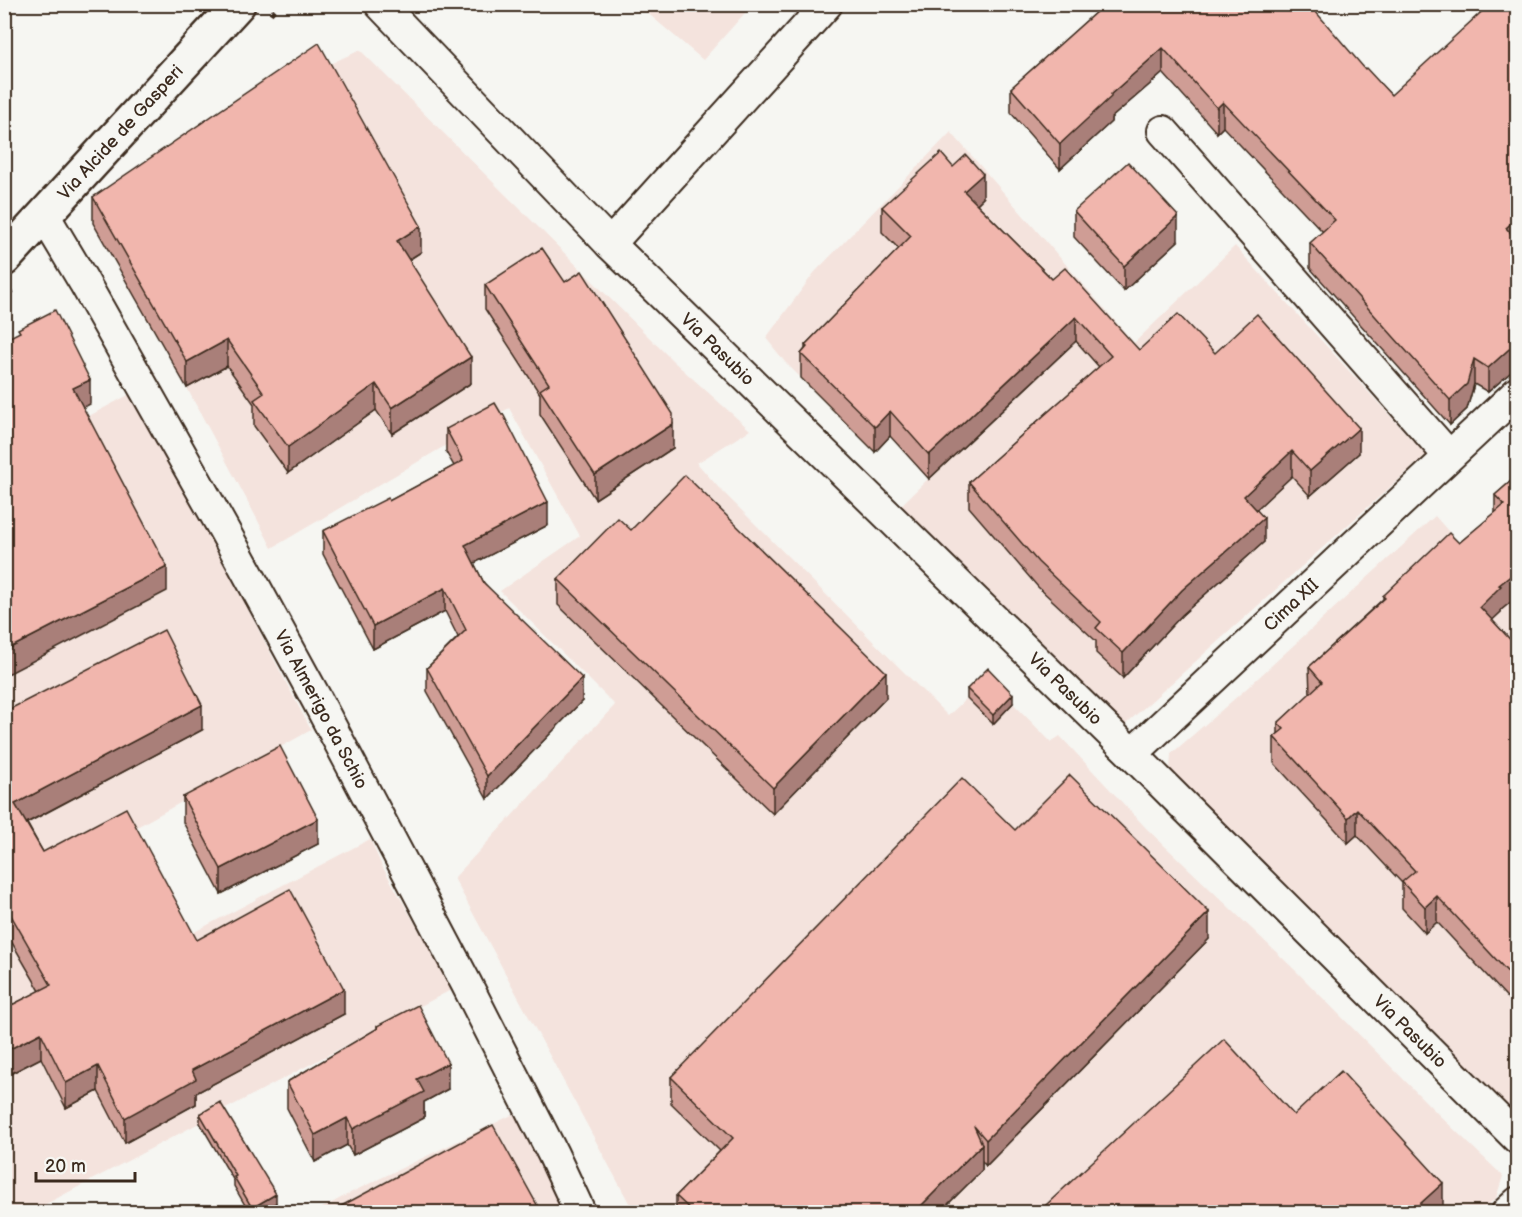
<svg xmlns="http://www.w3.org/2000/svg" width="1522" height="1217" font-family="'Balsamiq Sans',sans-serif">
  <rect width="100%" height="100%" fill="#f6f6f2"/>
  <filter id="ink" filterUnits="userSpaceOnUse"><feTurbulence type="fractalNoise" baseFrequency=".0167" numOctaves="2"/><feDisplacementMap in="SourceGraphic" scale="12" xChannelSelector="R" yChannelSelector="G"/><feConvolveMatrix kernelMatrix="1 2 1 2 8 2 1 2 1" color-interpolation-filters="sRGB"/></filter>
  <g filter="url(#ink)">
    <g fill="#f4e3dd">
      <polygon points="638,5 752,5 703,60"/>
      <polygon points="360,50 673,361 750,430 697,463 718,487 948,716 988,678 1051,742 1060,736 1147,829 1296,971 1440,1116 1503,1176 1496,1198 1480,1212 634,1212 454,878 615,705 500,591 580,536 509,408 272,548 256,517 187,388 421,252 319,69"/>
      <polygon points="951,132 1134,343 1235,246 1426,455 1118,731 896,510 928,479 890,436 875,452 785,362 766,338 814,273"/>
      <polygon points="132,393 151,433 233,581 311,730 126,833 183,938 370,839 382,866 454,991 449,991 31,1212 5,1212 5,461"/>
      <polygon points="1435,516 1517,610 1517,1120 1311,914 1170,770 1171,754 1247,688"/>
      <polygon points="522,1110 576,1212 315,1212 352,1192"/>
    </g>
    <g fill="none" stroke-linecap="round" stroke-linejoin="round">
      <defs>
        <g id="minor">
          <path id="s1" d="M380 4 610 244 1132 754 1518 1139"/>
          <polyline points="1163,131 1449,456"/>
          <path id="s2" d="M44 215 84 282 224 530 317 700 466 983 553 1154 580 1212"/>
          <polyline points="610,244 827,4"/>
          <path id="s3" d="M1132 754 1518 392"/>
          <polyline points="1507,1212 1518,1202"/>
        </g>
        <g id="tertiary">
          <path id="s4" d="M4 259 238 4"/>
        </g>
      </defs>
      <use href="#minor" stroke="#3b2a1e" stroke-width="34"/>
      <use href="#tertiary" stroke="#3b2a1e" stroke-width="38"/>
      <g stroke="#3b2a1e" stroke-width="4" stroke-dasharray="6 4.5" stroke-linecap="butt">
        <polyline points="271,14 279,4"/>
        <polyline points="4,300 12,291"/>
      </g>
      <use href="#minor" stroke="#f6f6f2" stroke-width="30"/>
      <use href="#tertiary" stroke="#f6f6f2" stroke-width="33"/>
    </g>
    <g fill="#cf9d95" stroke="#3b2a1e" stroke-width="1.5">
      <polygon points="467,4 480,4 475,11"/>
      <polygon points="1105,4 1365,69 1391,95 1518,4 1518,366 1488,392 1474,384 1467,409 1450,425 1310,268 1310,243 1323,232 1223,127 1217,133 1163,73 1111,118 1111,122 1060,169 1011,113 1011,88"/>
      <polygon points="93,197 421,252 409,260 471,383 392,434 376,410 288,473 254,426 254,404 227,366 187,388 93,223"/>
      <polygon points="983,198 977,204 1052,279 1139,350 1215,353 1359,453 1310,496 1292,476 1256,509 1264,542 1182,615 1123,678 1096,653 1096,641 1038,587 969,507 969,482 1099,367 1076,341 929,479 890,436 875,452 801,378 801,354 805,349 805,345 899,249 882,232 882,207"/>
      <polygon points="1074,211 1178,241 1124,291 1074,237"/>
      <polygon points="485,285 673,448 595,499 540,414 540,394 485,309"/>
      <polygon points="446,429 548,525 474,563 484,583 582,701 487,799 427,691 427,668 458,637 445,611 373,649 323,554 323,531 389,501 454,466 446,452"/>
      <polygon points="1518,475 1518,596 1501,610 1501,612 1492,620 1518,648 1518,1009 1437,922 1425,933 1402,908 1402,883 1357,835 1348,843 1274,763 1274,737 1278,734 1278,723 1310,694 1309,667 1383,599 1383,596 1459,543 1495,513 1495,495"/>
      <polygon points="631,530 886,698 773,814 558,605 558,579"/>
      <polygon points="967,689 1013,703 993,724 967,698"/>
      <polygon points="4,712 202,730 27,823 43,852 197,940 344,1014 196,1093 196,1104 125,1143 98,1091 66,1108 41,1058 4,1077 4,1009 40,991 4,929"/>
      <polygon points="183,797 318,844 221,894 183,822"/>
      <polygon points="1015,830 1209,939 986,1166 982,1161 982,1170 940,1212 676,1212 676,1196 720,1151 671,1103 671,1077"/>
      <polygon points="377,1026 448,1089 424,1102 424,1118 353,1155 347,1145 315,1162 287,1108 287,1082 377,1029"/>
      <polygon points="200,1114 276,1203 260,1212 249,1212 234,1186 234,1181 200,1123"/>
      <polygon points="1294,1115 1443,1209 1439,1212 1046,1212 1046,1205"/>
    </g>
    <g fill="#a97f79" stroke="#3b2a1e" stroke-width="1.5">
      <polygon points="475,4 480,4 475,11"/>
      <polygon points="1163,48 1163,73 1111,118 1111,122 1060,169 1060,144 1111,94"/>
      <polygon points="1223,102 1223,127 1217,133 1217,108"/>
      <polygon points="983,174 983,198 964,216 964,191"/>
      <polygon points="1178,216 1178,241 1124,291 1124,266"/>
      <polygon points="1518,217 1518,242 1506,228"/>
      <polygon points="421,226 421,252 397,267 397,241"/>
      <polygon points="1076,317 1076,341 929,479 929,455"/>
      <polygon points="227,340 227,366 187,388 187,362"/>
      <polygon points="1518,341 1518,366 1488,392 1488,368"/>
      <polygon points="471,357 471,383 392,434 392,408"/>
      <polygon points="1474,359 1474,384 1467,409 1450,425 1450,400"/>
      <polygon points="90,380 90,404 73,413 73,388"/>
      <polygon points="376,384 376,410 288,473 288,447"/>
      <polygon points="890,411 890,436 875,452 875,427"/>
      <polygon points="673,424 673,448 595,499 595,475"/>
      <polygon points="1359,428 1359,453 1310,496 1310,471"/>
      <polygon points="1292,451 1292,476 1244,521 1244,496"/>
      <polygon points="548,502 548,525 465,568 465,545"/>
      <polygon points="1264,518 1264,542 1182,615 1123,678 1123,653 1182,590"/>
      <polygon points="167,567 167,591 4,676 4,651"/>
      <polygon points="1518,570 1518,596 1501,610 1501,612 1480,632 1480,607 1499,585"/>
      <polygon points="445,588 445,611 373,649 373,626"/>
      <polygon points="886,672 886,698 773,814 773,788"/>
      <polygon points="582,678 582,701 487,799 487,776"/>
      <polygon points="1013,694 1013,703 993,724 993,715"/>
      <polygon points="202,705 202,730 15,829 15,804"/>
      <polygon points="1357,809 1357,835 1348,843 1348,818"/>
      <polygon points="318,819 318,844 221,894 221,869"/>
      <polygon points="1437,896 1437,922 1425,933 1425,907"/>
      <polygon points="1209,912 1209,939 986,1166 986,1140"/>
      <polygon points="344,989 344,1014 196,1093 196,1104 125,1143 125,1118 192,1070"/>
      <polygon points="41,1033 41,1058 4,1077 4,1052"/>
      <polygon points="448,1063 448,1089 424,1102 424,1118 353,1155 353,1129 417,1079"/>
      <polygon points="98,1066 98,1091 66,1108 66,1083"/>
      <polygon points="347,1118 347,1145 315,1162 315,1135"/>
      <polygon points="982,1144 982,1170 940,1212 915,1212"/>
      <polygon points="1443,1183 1443,1209 1439,1212 1411,1212"/>
      <polygon points="276,1194 276,1203 260,1212 252,1212 252,1208"/>
    </g>
    <g fill="#f1b6ad" stroke="#3b2a1e" stroke-width="1.5">
      <polygon points="1105,4 1309,4 1365,69 1366,68 1391,95 1490,4 1518,4 1518,217 1506,228 1518,241 1518,341 1488,368 1474,359 1467,384 1450,400 1310,243 1335,220 1223,102 1217,108 1163,48 1111,94 1111,97 1060,144 1011,88"/>
      <polygon points="319,43 421,226 397,241 471,357 392,408 376,384 288,447 254,400 264,393 227,340 187,362 93,197"/>
      <polygon points="941,153 953,167 966,155 983,174 964,191 1052,279 1065,268 1139,350 1178,314 1215,353 1257,314 1359,428 1310,471 1292,451 1244,496 1264,518 1182,590 1123,653 1096,628 1101,622 1038,562 969,482 1111,356 1076,317 929,455 890,411 875,427 801,354 807,347 805,345 911,236 882,207"/>
      <polygon points="1128,162 1178,216 1124,266 1074,211"/>
      <polygon points="542,248 565,282 582,271 673,414 673,424 595,475 540,390 549,384 485,285"/>
      <polygon points="55,310 90,380 73,388 167,567 4,651 4,340 20,332 18,329"/>
      <polygon points="495,403 502,415 503,414 548,502 465,545 484,583 582,678 487,776 427,668 466,630 445,588 373,626 323,531 388,498 389,501 463,461 446,429"/>
      <polygon points="685,475 886,672 773,788 558,579 618,518 631,530"/>
      <polygon points="1518,475 1518,570 1499,585 1501,586 1480,607 1518,648 1518,983 1437,896 1425,907 1402,882 1415,871 1357,809 1348,818 1274,737 1284,729 1278,723 1322,682 1309,667 1385,598 1383,596 1449,533 1459,543 1504,505 1495,495"/>
      <polygon points="164,630 202,705 15,804 43,852 126,808 197,940 290,889 344,989 192,1070 196,1079 125,1118 98,1066 66,1083 41,1033 4,1052 4,1009 51,985 4,903 4,712"/>
      <polygon points="988,668 1013,694 993,715 967,689"/>
      <polygon points="280,746 318,819 221,869 183,797"/>
      <polygon points="1070,775 1209,912 986,1140 974,1126 982,1144 915,1212 693,1212 676,1196 733,1138 671,1077 962,778 1015,830"/>
      <polygon points="418,1005 448,1063 417,1079 424,1092 353,1129 347,1118 315,1135 287,1082 378,1028 377,1026"/>
      <polygon points="1224,1039 1294,1115 1341,1071 1443,1183 1411,1212 1053,1212 1046,1205"/>
      <polygon points="220,1102 276,1194 252,1208 234,1177 236,1176 200,1114"/>
      <polygon points="493,1125 541,1212 330,1212"/>
    </g>
  </g>
  <g text-anchor="middle" dominant-baseline="central" stroke-width="6" stroke-linejoin="round" paint-order="stroke">
    <g font-size="18" fill="#3b2a1e" stroke="#f6f6f2">
      <text stroke="none"><textPath href="#s4" startOffset="172">Via Alcide de Gasperi</textPath></text>
      <text stroke="none"><textPath href="#s1" startOffset="483">Via Pasubio</textPath></text>
      <text stroke="none"><textPath href="#s3" startOffset="218">Cima XII</textPath></text>
      <text stroke="none"><textPath href="#s1" startOffset="969">Via Pasubio</textPath></text>
      <text stroke="none"><textPath href="#s2" startOffset="567">Via Almerigo da Schio</textPath></text>
      <text stroke="none"><textPath href="#s1" startOffset="1455">Via Pasubio</textPath></text>
    </g>
  </g>
  <rect width="1522" height="1217" fill="none" stroke="#f6f6f2" stroke-width="24"/>
  <rect x="12" y="12" width="1498" height="1193" fill="none" stroke="#3b2a1e" stroke-width="2" filter="url(#ink)"/>
  <path d="M36 1172v9h99v-9" fill="none" stroke="#3b2a1e" stroke-width="3"/>
  <text x="45" y="1172" font-size="18" fill="#3b2a1e" stroke="#f6f6f2" stroke-width="4.5" paint-order="stroke">20 m</text>
</svg>
